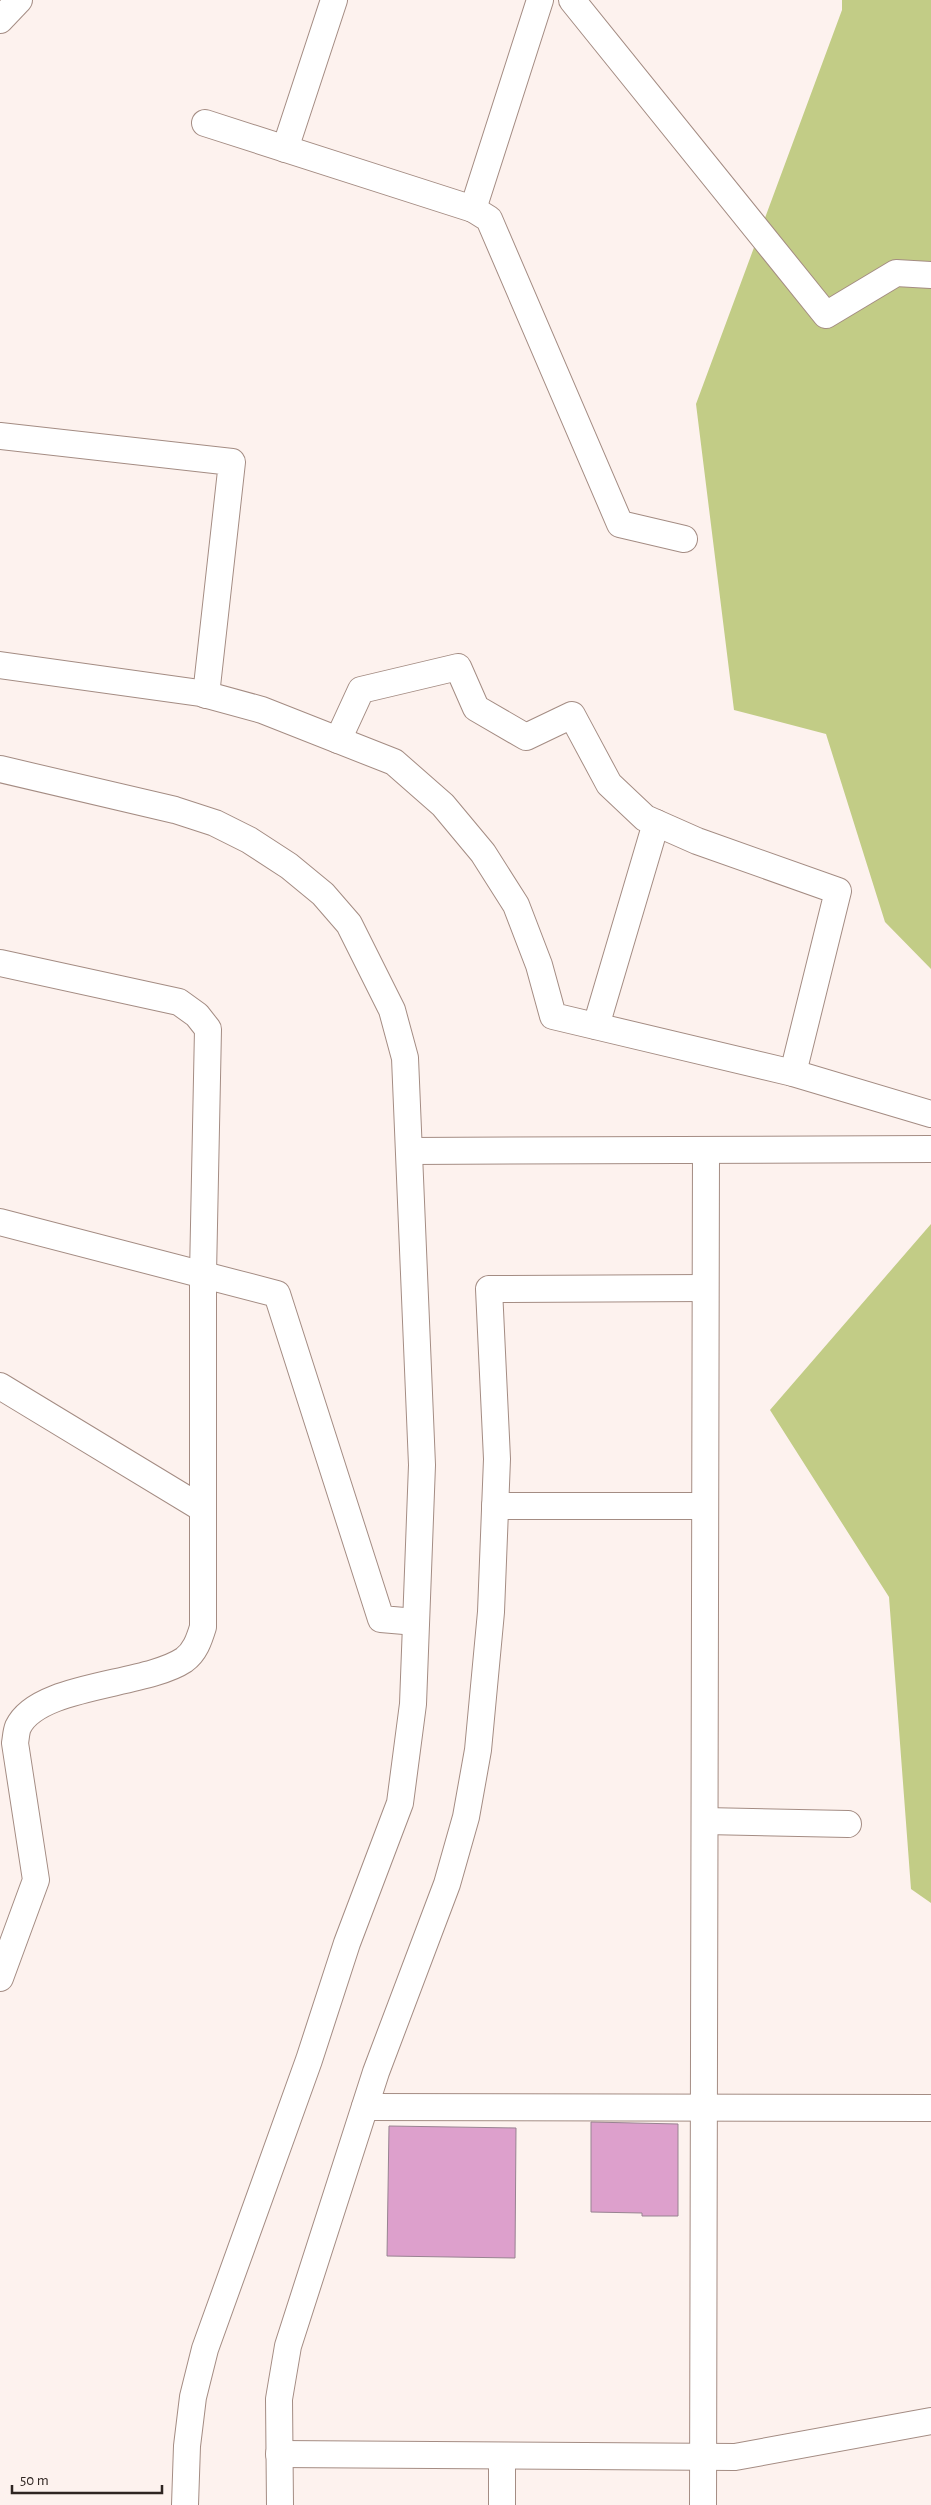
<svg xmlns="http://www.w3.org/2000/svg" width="931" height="2505" font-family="'Alegreya Sans',sans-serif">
  <rect width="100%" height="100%" fill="#fdf2ee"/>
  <g fill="#c2cc86">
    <polygon points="842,0 931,0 931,969 885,922 826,734 734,710 696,404 842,10"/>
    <polygon points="931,1224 931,1903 911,1889 889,1597 770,1410"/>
  </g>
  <g fill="#dda0cc" stroke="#988391">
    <polygon points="591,2122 678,2124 678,2216 642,2216 642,2213 591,2212"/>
    <polygon points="389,2126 516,2128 515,2258 387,2256"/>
  </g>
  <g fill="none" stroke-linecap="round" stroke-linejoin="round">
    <defs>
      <g id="minor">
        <polyline points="572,0 826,315 896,273 931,275"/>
        <polyline points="0,20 19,0"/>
        <polyline points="205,123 473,209 489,219 620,524 684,539"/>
        <polyline points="285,149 334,0"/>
        <polyline points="473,209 540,0"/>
        <polyline points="0,436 232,462 206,695"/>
        <polyline points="0,665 200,693 262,710 394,762 443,805 483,853 516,905 539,965 553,1016 793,1073 931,1114"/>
        <polyline points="338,740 361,690 458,667 476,708 526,737 572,715 609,784 645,818 697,841 838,891 793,1073"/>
        <polyline points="0,769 175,810 215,823 249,840 289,866 323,894 349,924 392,1010 405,1058 422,1465 413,1704 400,1803 347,1943 309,2060 205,2349 193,2397 187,2446 185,2505"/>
        <path d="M0 963 179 1002 197 1015 208 1029 203 1274V1627C199 1640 195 1652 184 1660 145 1686 38 1684 18 1727 16 1732 16 1738 15 1743L36 1880 0 1978"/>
        <polyline points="596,1026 656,823"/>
        <polyline points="410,1151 931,1149"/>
        <polyline points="0,1222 277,1294 381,1619 416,1622"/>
        <polyline points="0,1386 203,1509"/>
        <polyline points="495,1506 705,1506"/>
        <polyline points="705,1821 848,1824"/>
        <polyline points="365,2107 931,2108"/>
        <polyline points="279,2454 735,2457 931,2421"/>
        <polyline points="502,2456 502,2505"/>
        <polyline points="280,2505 279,2399 288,2346 376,2072 447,1884 466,1817 478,1750 491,1612 497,1459 489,1289 705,1288"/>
        <polyline points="703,2505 706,1151"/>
      </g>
    </defs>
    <use href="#minor" stroke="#a48c83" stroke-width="28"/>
    <use href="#minor" stroke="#fff" stroke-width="26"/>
  </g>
  <path d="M12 2485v8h150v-8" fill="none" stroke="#2f2521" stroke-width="2.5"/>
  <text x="20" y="2485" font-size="15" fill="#2f2521" stroke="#fdf2ee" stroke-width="4" paint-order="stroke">50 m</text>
</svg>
